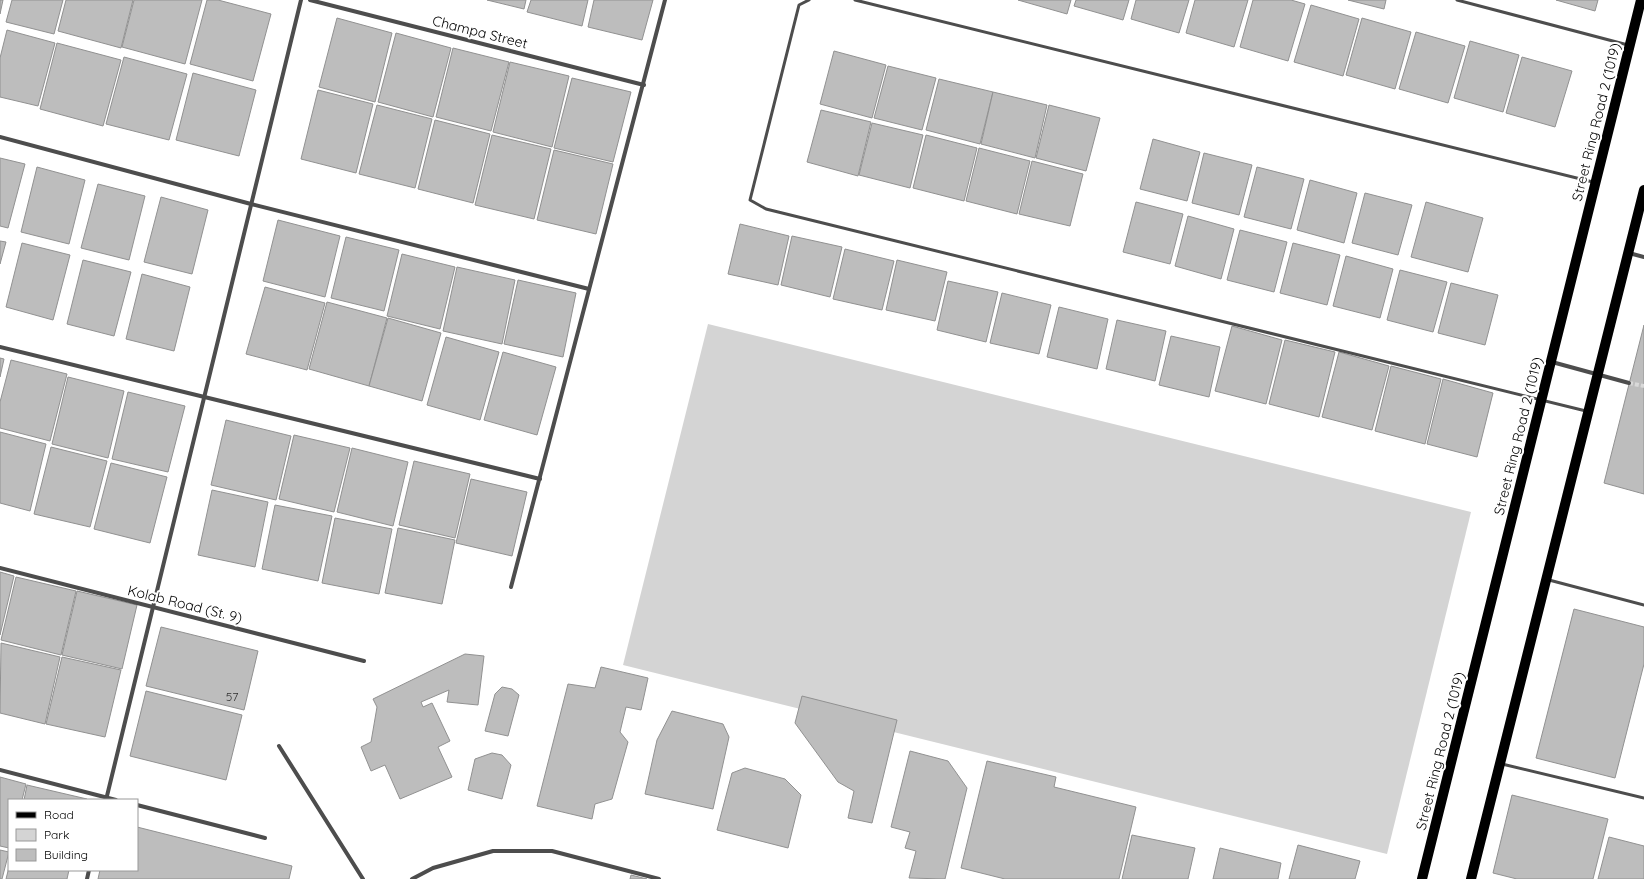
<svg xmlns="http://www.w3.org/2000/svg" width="1644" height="879" font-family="Quicksand,sans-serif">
  <rect width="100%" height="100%" fill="#fff"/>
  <polygon fill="#d4d4d4" points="708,324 1471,512 1387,854 623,665"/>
  <g fill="#bdbdbd" stroke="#919191">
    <polygon points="0,0 3,0 0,14"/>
    <polygon points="12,0 63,0 54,34 6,22"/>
    <polygon points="66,0 133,0 121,48 58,31"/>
    <polygon points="134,0 202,0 185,64 122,47"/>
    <polygon points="207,0 218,0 271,14 253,81 190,64"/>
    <polygon points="487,0 526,0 524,9"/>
    <polygon points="531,0 588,0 582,26 527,12"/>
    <polygon points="594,0 653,0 642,40 588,27"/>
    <polygon points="1018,0 1071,0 1067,14"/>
    <polygon points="1076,0 1129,0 1123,20 1074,6"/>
    <polygon points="1136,0 1189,0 1179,33 1131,19"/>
    <polygon points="1195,0 1248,0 1234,47 1186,33"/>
    <polygon points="1253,0 1291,0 1305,4 1288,61 1240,47"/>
    <polygon points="1348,0 1386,0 1384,9"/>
    <polygon points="1556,0 1598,0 1595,11"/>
    <polygon points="1311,5 1359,19 1343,76 1294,62"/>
    <polygon points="337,18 392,33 375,102 319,87"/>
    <polygon points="1362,18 1411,32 1395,89 1346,75"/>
    <polygon points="7,30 55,43 38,106 0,97 0,58"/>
    <polygon points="1416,32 1465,46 1448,103 1399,89"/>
    <polygon points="396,33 451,48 433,117 378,102"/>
    <polygon points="1470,41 1519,55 1503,112 1454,98"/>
    <polygon points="57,43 121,60 103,126 40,109"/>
    <polygon points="453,48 509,62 491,131 436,117"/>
    <polygon points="834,51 886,65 872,118 820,104"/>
    <polygon points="124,57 187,74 169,140 106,124"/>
    <polygon points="1522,57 1572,71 1555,127 1506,113"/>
    <polygon points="510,62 569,76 552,147 493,132"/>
    <polygon points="888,66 936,78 922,130 874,118"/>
    <polygon points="193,73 256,90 239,156 176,140"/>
    <polygon points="572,78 631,92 613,162 554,148"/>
    <polygon points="939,79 993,92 980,144 926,130"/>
    <polygon points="318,90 373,104 356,173 301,159"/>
    <polygon points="993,92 1047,105 1035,158 981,144"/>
    <polygon points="377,105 432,119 415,188 359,174"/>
    <polygon points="1049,105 1100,118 1086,171 1036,158"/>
    <polygon points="821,110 871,122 858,176 807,162"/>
    <polygon points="435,120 490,134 473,203 418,189"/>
    <polygon points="872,123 923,135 910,188 859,175"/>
    <polygon points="492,135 551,149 534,219 475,205"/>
    <polygon points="926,135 977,148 964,201 913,188"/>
    <polygon points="1153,139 1200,152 1187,201 1140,189"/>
    <polygon points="979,148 1030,161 1017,214 966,201"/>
    <polygon points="554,150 613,164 596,234 537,220"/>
    <polygon points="1204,153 1252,165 1239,215 1192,203"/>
    <polygon points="0,158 25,164 8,228 0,226"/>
    <polygon points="1032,161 1083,174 1070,226 1019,214"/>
    <polygon points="37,167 85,180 69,244 21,232"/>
    <polygon points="1257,167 1304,179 1291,229 1244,217"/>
    <polygon points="1310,180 1357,193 1344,243 1297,230"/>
    <polygon points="98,184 145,196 129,260 81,248"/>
    <polygon points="1365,193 1412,205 1398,255 1352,243"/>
    <polygon points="161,197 208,210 192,274 144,262"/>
    <polygon points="1136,202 1183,214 1170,264 1123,252"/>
    <polygon points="1426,202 1483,218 1468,272 1411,257"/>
    <polygon points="1188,216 1234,229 1221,279 1175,266"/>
    <polygon points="278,220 340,236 325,297 263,281"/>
    <polygon points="740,224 789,236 778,285 728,274"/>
    <polygon points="1240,230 1287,242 1274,292 1227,280"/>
    <polygon points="792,236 842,247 830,297 781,285"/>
    <polygon points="346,237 399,250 384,311 331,298"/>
    <polygon points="0,241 6,242 0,264"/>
    <polygon points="22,243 70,255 53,320 6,307"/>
    <polygon points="1293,243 1340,255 1327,305 1280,293"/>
    <polygon points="845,249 894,261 882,310 833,299"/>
    <polygon points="402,254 455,267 440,329 387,316"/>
    <polygon points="1346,256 1393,269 1380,318 1333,306"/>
    <polygon points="83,260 131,272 114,336 67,324"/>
    <polygon points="897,260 947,272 935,321 886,310"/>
    <polygon points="457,267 515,280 502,344 443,331"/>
    <polygon points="1400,270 1447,282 1433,332 1387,320"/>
    <polygon points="142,274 190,287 174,351 126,339"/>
    <polygon points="518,280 576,293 563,357 504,344"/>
    <polygon points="948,281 998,292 986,342 937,330"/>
    <polygon points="1451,283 1498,295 1485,345 1438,333"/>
    <polygon points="265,287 325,303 307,370 246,354"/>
    <polygon points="1002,293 1051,305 1039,354 990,343"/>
    <polygon points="327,302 387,318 369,386 309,369"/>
    <polygon points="1059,307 1108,319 1097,369 1047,357"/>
    <polygon points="388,318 441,333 422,401 369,386"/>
    <polygon points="1117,320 1166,331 1155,381 1106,369"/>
    <polygon points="1644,325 1644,494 1604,483"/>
    <polygon points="1232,326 1282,340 1266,404 1215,391"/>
    <polygon points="1171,336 1220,347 1209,397 1159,385"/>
    <polygon points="446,337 499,352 480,420 427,405"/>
    <polygon points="1285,340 1335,352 1319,417 1269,404"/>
    <polygon points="503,352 556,367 537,435 484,420"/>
    <polygon points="1339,352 1389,366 1372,430 1322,417"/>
    <polygon points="0,358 4,359 0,377"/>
    <polygon points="11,360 67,374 50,441 0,428 0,402"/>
    <polygon points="1391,366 1441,379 1425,444 1375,431"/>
    <polygon points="68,377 124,391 108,458 52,444"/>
    <polygon points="1443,379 1493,393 1477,457 1427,444"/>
    <polygon points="128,392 185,406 168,472 112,459"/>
    <polygon points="226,420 291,436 276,500 211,485"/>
    <polygon points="0,432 46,444 30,511 0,503"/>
    <polygon points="294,435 350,448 334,512 279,499"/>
    <polygon points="51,447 107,461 90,527 34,514"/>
    <polygon points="352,448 408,462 393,526 337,512"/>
    <polygon points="414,461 470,474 455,538 399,525"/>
    <polygon points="111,463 167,477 150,543 94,529"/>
    <polygon points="471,479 527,492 512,556 456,543"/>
    <polygon points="212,490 268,502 255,567 198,555"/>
    <polygon points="275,505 332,516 318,581 262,569"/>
    <polygon points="335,518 392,529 379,594 322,583"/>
    <polygon points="398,528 455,540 442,604 385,593"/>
    <polygon points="0,572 14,576 0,635"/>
    <polygon points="16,577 76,591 61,655 1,640"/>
    <polygon points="77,591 137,605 122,669 62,655"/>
    <polygon points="1574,609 1644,627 1644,664 1615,778 1536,758"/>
    <polygon points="161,627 258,651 244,710 146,686"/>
    <polygon points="1,643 60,657 45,724 0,713"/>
    <polygon points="465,654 484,656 478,705 447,702 449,690 421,702 423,707 432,703 450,741 438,747 452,777 400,799 385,765 371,771 361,747 371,742 377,707 373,699"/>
    <polygon points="62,657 121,670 105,737 46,724"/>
    <polygon points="601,667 648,678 641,710 626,707 620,732 628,742 612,799 595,804 592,819 537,806 568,684 595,688"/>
    <polygon points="502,687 512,689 519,695 508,736 485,731 495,694"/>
    <polygon points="146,691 242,715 226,780 130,756"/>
    <polygon points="802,696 897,720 872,823 848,818 854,791 838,782 795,723"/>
    <polygon points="672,711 723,724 729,737 713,809 645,794 657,740"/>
    <polygon points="910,751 948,761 967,788 945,879 909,878 916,851 905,848 910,832 891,827"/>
    <polygon points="492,753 502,755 511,765 502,799 468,790 475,759"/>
    <polygon points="987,761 1056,777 1054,787 1136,807 1119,879 1005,879 961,868"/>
    <polygon points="745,768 785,779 801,795 788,848 717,830 732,773"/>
    <polygon points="0,777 26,784 22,800 9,800 9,848 0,846"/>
    <polygon points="27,785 87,799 87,800 24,800"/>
    <polygon points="1512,795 1608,819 1593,879 1517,879 1493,873"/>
    <polygon points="137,827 292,866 289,879 98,879 100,870 137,870"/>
    <polygon points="1132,835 1195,848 1188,879 1122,879"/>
    <polygon points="1609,837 1644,846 1644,879 1598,879"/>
    <polygon points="1298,845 1360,861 1355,879 1289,879"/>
    <polygon points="1220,848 1281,863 1278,879 1213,879"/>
    <polygon points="0,850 9,852 2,879 0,879"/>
    <polygon points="9,867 9,870 69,870 67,879 6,879"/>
    <polygon points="631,875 647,879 630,879"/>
  </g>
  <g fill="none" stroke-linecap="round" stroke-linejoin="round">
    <polyline stroke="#d9d9d9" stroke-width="4" stroke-dasharray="4 2" stroke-linecap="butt" points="1629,383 1644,386"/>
    <g stroke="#4d4d4d" stroke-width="3">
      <polyline points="809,0 799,5 750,200 766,209 1586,411"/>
      <polyline points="855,0 1593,182"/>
      <polyline points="1457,0 1628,45"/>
      <polyline points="1549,580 1644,605"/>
      <polyline points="1502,764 1644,798"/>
    </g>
    <g stroke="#4d4d4d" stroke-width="4">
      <polyline points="310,0 644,85"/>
      <polyline points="0,137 251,204 589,289"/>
      <polyline points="1629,253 1644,257"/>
      <polyline points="0,347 540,479"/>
      <polyline points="1552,362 1629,383"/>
      <polyline points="0,568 364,661"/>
      <polyline points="511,587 665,0"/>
      <polyline points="279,746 363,879"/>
      <polyline points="0,770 116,800"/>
      <polyline points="106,800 301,0"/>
      <polyline points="137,805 265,838"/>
      <polyline points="87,879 89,870"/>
      <polyline points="412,879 433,868 493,851 552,851 659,879"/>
    </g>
    <g stroke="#000" stroke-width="10">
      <polyline points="1422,879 1641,0"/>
      <polyline points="1471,879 1644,190"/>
    </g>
  </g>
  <g text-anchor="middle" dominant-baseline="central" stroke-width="4" stroke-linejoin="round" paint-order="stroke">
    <g font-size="12" fill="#2f2f2f">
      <text x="232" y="696">57</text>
    </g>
    <g font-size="14" fill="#000" stroke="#fff">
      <text transform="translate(480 32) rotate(14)">Champa Street</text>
      <text transform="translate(1596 122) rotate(-76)">Street Ring Road 2 (1019)</text>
      <text transform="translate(1518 436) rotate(-76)">Street Ring Road 2 (1019)</text>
      <text transform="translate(185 604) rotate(14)">Kolab Road (St. 9)</text>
      <text transform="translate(1440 751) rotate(-76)">Street Ring Road 2 (1019)</text>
    </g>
  </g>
  <rect x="8" y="799" width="130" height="72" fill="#ffffff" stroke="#999999"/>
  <rect x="16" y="812" width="20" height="6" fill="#000000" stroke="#999999"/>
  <text x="44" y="819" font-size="12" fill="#000000">Road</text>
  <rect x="16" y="829" width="20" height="12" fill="#d4d4d4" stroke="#999999"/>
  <text x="44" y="839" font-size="12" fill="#000000">Park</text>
  <rect x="16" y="849" width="20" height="12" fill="#bdbdbd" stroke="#999999"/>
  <text x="44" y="859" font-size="12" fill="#000000">Building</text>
</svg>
